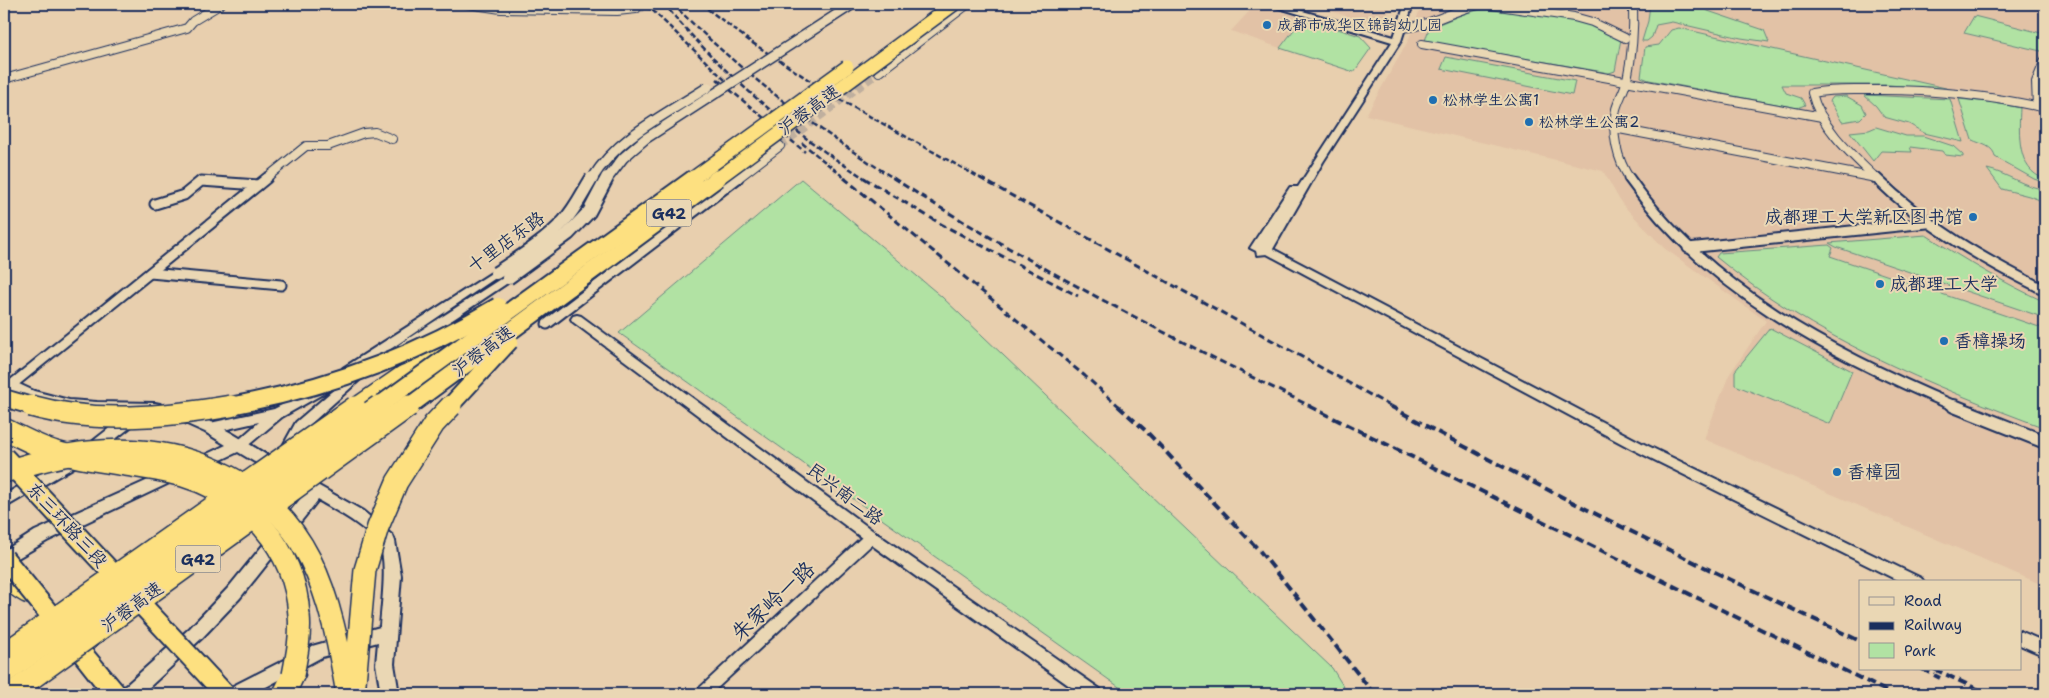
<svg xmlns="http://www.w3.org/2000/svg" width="2049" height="698" font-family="'Shantell Sans','LXGW WenKai TC',sans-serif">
  <rect width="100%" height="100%" fill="#e8cfae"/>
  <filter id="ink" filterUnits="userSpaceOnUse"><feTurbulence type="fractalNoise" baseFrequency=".02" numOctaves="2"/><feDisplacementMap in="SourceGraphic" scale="10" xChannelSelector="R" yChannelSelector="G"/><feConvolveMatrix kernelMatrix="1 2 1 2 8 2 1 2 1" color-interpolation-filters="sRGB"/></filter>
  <g filter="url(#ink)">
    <g fill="#e2c2a6">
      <polygon points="1256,4 1303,18 1280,48 1231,31"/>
      <polygon points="1306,4 1392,4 1385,22 1371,23"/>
      <polygon points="1422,4 2045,4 2045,586 1704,439 1729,375 1766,321 1664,248 1622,204 1603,171 1366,115 1408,41"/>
    </g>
    <g fill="#b1e2a3" stroke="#668880">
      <polygon points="1650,4 1703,4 1706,6 1704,8 1708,11 1764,30 1769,42 1741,38 1672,22 1656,25 1652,37 1647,41 1642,41 1648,21"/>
      <polygon points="1481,7 1587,22 1621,39 1615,71 1609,73 1425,41 1429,28"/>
      <polygon points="1974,16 2045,34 2045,52 1964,33"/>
      <polygon points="1303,18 1360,36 1371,48 1354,72 1280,48"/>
      <polygon points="1679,28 1959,91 1889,85 1782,85 1786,93 1801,98 1805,105 1797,108 1649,80 1641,77 1645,47 1659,45 1671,30"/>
      <polygon points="1446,57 1575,81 1572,95 1441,69"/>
      <polygon points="1864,95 1950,99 1963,142 1924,133 1909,124 1884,117 1876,106"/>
      <polygon points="1846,96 1862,105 1866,113 1860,119 1842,122 1830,101 1833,97"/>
      <path d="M1959 99 1997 103 2020 108C2019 132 2016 170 2045 179V183L2034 179 1995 157C1994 146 1981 144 1972 140Z"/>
      <polygon points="1876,127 1906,136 1923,136 1953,146 1963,155 1963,157 1945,155 1942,151 1910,147 1912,152 1881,151 1873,161 1850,132 1869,130"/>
      <path d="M1987 169C2007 173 2025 188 2045 189V202L2029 196 2002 189Z"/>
      <polygon points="801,179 942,297 1332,668 1348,694 1129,694 619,333"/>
      <path d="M1926 235C1965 260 2004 283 2045 302V318L1836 247 1829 243Z"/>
      <path d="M1829 245 1833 248 1830 256 2045 329V428C1929 385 1812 337 1716 257L1719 253Z"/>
      <polygon points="1770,328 1852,371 1830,424 1735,385 1735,371"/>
    </g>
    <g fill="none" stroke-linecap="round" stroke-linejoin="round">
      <g stroke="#bfaf9e" stroke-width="8" stroke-dasharray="8 4" stroke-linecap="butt">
        <polyline points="636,9 662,4"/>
        <polyline points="780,146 879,72"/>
      </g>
      <defs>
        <g id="minor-far2">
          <polyline points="468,4 501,9 617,11 636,9"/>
          <path d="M1402 28C1433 26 1456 7 1485 4L1574 17 1592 22 1625 38"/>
          <polyline points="1422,44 1822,117"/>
          <polyline points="879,72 968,4"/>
          <polyline points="4,79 187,28 193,21 221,4"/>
          <polyline points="2037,106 2036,82 2045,60"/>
          <polyline points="1614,128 1876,178"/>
          <polyline points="265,179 306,146 328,146 364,133 375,132 392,139"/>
          <polyline points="737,179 780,146"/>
          <path d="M1630 179C1617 160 1611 133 1616 109 1619 99 1624 91 1627 80 1632 56 1634 29 1633 4"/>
          <path d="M1877 179C1853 156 1820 127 1812 93 1831 89 1850 90 1869 90 1929 89 1987 95 2045 108"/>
        </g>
        <g id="minor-far1">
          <path d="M1629 178C1707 290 1834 355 1957 407"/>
          <path d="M1876 178C1925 226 1984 260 2045 290"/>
          <polyline points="155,204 184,195 201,181 258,185"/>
          <polyline points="1688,248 1927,223"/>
          <polyline points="150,273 281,285"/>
          <polyline points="547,324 738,178"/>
          <polyline points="10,386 267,178"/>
        </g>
        <g id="minor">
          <polyline points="1954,406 2045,442"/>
          <polyline points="702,694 871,537"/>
        </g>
        <g id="tertiary">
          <polygon points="1266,4 1278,4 1394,37 1405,4 1413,4 1401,41 1323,162 1273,249 1642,443 1921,578 1924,582 1901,582 1632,449 1267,254 1257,255 1256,251 1250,248 1290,187 1298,187 1392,42"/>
          <polygon points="496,270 502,273 500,275 355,373 363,373 364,376 306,428 292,455 282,455 280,451 296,422 352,374 343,374 342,371 343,368"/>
          <polygon points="508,274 512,276 514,278 512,280 400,355 392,355 390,352 392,349"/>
          <polygon points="577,315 581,316 876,533 1100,689 1102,694 1081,694 866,541 573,322 571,319 573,316"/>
          <polygon points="323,384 328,385 329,388 328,391 282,417 245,448 235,448 233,445 259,422 210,433 205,431 203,428 205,425 210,423 274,409"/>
          <polygon points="2020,631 2045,642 2045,656 2020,645"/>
        </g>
        <g id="secondary">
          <path d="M4 377 34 391 69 400 97 402 155 403 160 404 162 408 160 412H142L143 415 141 419 95 455 4 508V495L84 448 130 412C87 412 42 410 4 388Z"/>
          <path d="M181 410C218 421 251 446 283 465L286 469 283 473 278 475 273 473 238 452 200 470 195 472 190 470 187 466 190 462 226 445 205 432 176 419 174 415 176 411Z"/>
          <polygon points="175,468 180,470 183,474 180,478 47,541 4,566 4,551 35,531"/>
          <path d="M296 473 363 511 393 536 395 541 401 576 394 664 399 694H381L376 664 378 642 322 657 253 694H227L229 688 312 646 380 627C381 609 389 556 378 543 362 524 338 512 318 500L240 598 202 638 142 694H121L123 688 190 628 228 588 306 492 291 483 288 479 291 475Z"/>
        </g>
        <polygon id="trunk" points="69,628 76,631 123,687 126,694 102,694 62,643 59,637 62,631"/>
        <g id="motorway">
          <polygon points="460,327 466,329 469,333 466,337 362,412 355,413 348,412 346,407 348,402 454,329"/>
          <path d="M4 569C17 574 38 585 44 597L41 603C26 608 15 597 4 589Z"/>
          <polygon points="293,665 301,668 305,675 296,694 272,694 285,668"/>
        </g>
      </defs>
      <use href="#minor-far2" stroke="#1b2f5e" stroke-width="10"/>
      <use href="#minor-far1" stroke="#1b2f5e" stroke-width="13"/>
      <use href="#minor" stroke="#1b2f5e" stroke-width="16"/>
      <use href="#tertiary" stroke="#1b2f5e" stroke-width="4"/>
      <use href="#secondary" stroke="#1b2f5e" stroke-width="4"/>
      <use href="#trunk" stroke="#1b2f5e" stroke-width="4"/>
      <use href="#motorway" stroke="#1b2f5e" stroke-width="3"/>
      <use href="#minor-far2" stroke="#ead7b4" stroke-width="8"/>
      <use href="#minor-far1" stroke="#ead7b4" stroke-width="9"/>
      <use href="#minor" stroke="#ead7b4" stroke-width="12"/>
      <use href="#tertiary" fill="#ead7b4" fill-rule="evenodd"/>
      <use href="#secondary" fill="#ead7b4" fill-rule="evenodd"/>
      <use href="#trunk" fill="#fde080" fill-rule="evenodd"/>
      <use href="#motorway" fill="#fde080" fill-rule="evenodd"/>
      <g stroke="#1b2f5e" stroke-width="2.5" stroke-dasharray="5.5 2.5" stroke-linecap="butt">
        <polyline points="646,4 725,80"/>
        <path d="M664 4C722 73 789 131 866 179"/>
        <path d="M673 4C739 71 816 129 895 179"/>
        <polyline points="701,4 751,42 835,97 982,179"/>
        <polyline points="717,79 805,152"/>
        <polyline points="802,143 846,179"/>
      </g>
      <g stroke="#1b2f5e" stroke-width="3" stroke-dasharray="7 4" stroke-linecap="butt">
        <polyline points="844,178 1085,376 1120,407"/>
        <polyline points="864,178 941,224 1078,296"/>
        <path d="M893 178C1027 264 1169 336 1312 407"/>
        <polyline points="980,178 1392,407"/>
      </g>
      <g stroke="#1b2f5e" stroke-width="4" stroke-dasharray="9 4.5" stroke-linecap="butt">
        <polyline points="1118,406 1145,430 1259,550 1374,694"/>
        <polyline points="1309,406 1892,694"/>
        <path d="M1390 406C1543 491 1701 566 1860 641"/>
        <polyline points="1922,669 1940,678"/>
        <polyline points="1934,669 1988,694"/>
      </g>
      <defs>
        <g id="tertiary-bridge-far1">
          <path d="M592 179C618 136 667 114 708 87"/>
          <polyline points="607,179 623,158 645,139 853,4"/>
        </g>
        <g id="tertiary-bridge">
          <path d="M496 273C520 257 545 242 564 221 576 208 583 192 592 178"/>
          <polyline points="508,278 568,234 589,212 607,178"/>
        </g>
        <g id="trunk-bridge">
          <polyline points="4,457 225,694"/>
          <polyline points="4,558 61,628"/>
        </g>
        <g id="motorway-bridge-far2">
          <polyline points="692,179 847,67"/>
          <polyline points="717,179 954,4"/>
        </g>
        <g id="motorway-bridge-far1">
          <polyline points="4,398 35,407"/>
          <path d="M224 407C321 390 414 357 498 306"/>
          <polyline points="377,407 694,178"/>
          <polyline points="408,407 718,178"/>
          <polyline points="449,407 510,341"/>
        </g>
        <g id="motorway-bridge">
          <path d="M31 406C95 424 166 417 231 406"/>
          <path d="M4 429C21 437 38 447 56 452 98 464 141 464 183 476 246 495 295 547 299 615 301 635 297 655 293 675"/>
          <path d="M4 472C32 463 60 455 89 452 178 442 268 476 310 559 331 601 339 648 347 694"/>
          <polyline points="4,654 355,407"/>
          <polyline points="4,673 379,406"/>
          <polyline points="10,694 409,406"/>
          <polyline points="354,694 365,570 378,527 397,482 434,424 451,406"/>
        </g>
      </defs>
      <use href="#tertiary-bridge-far1" stroke="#1b2f5e" stroke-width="12" stroke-linecap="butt"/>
      <use href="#tertiary-bridge" stroke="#1b2f5e" stroke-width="16" stroke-linecap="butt"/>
      <use href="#trunk-bridge" stroke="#1b2f5e" stroke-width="23" stroke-linecap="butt"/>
      <use href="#motorway-bridge-far2" stroke="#1b2f5e" stroke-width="16" stroke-linecap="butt"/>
      <use href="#motorway-bridge-far1" stroke="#1b2f5e" stroke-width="20" stroke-linecap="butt"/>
      <use href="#motorway-bridge" stroke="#1b2f5e" stroke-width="24" stroke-linecap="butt"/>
      <use href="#tertiary-bridge-far1" stroke="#ead7b4" stroke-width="9"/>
      <use href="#tertiary-bridge" stroke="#ead7b4" stroke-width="12"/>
      <use href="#trunk-bridge" stroke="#fde080" stroke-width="19"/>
      <use href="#motorway-bridge-far2" stroke="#fde080" stroke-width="13"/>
      <use href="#motorway-bridge-far1" stroke="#fde080" stroke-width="16"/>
      <use href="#motorway-bridge" stroke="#fde080" stroke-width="21"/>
    </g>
  </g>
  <g fill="#1f6fb2" stroke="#ead7b4" stroke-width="2">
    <circle cx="1267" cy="25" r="5"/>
    <circle cx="1433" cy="100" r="5"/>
    <circle cx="1529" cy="122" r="5"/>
    <circle cx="1973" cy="217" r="5"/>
    <circle cx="1880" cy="284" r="5"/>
    <circle cx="1944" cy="341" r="5"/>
    <circle cx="1837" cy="472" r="5"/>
  </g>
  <g text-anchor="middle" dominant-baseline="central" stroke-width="4" stroke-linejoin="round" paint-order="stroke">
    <g font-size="15" fill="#1b2f5e" stroke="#ead7b4" text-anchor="start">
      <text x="1277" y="25">成都市成华区锦韵幼儿园</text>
      <text x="1443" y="100">松林学生公寓1</text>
      <text x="1539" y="122">松林学生公寓2</text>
    </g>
    <g fill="#ead7b4" stroke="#596178" stroke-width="1">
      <rect x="646.5" y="199.5" width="45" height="27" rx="4"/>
      <rect x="175.5" y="545.5" width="45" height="27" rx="4"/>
    </g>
    <g font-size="16" font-weight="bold" fill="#1b2f5e">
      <text x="669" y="213">G42</text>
      <text x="198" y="559">G42</text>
    </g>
    <g font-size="18" fill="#1b2f5e" stroke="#ead7b4">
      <text transform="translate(809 110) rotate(-36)">沪蓉高速</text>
      <text transform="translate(506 242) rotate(-36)">十里店东路</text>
      <text transform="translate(483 351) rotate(-37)">沪蓉高速</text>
      <text transform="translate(845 494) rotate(37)">民兴南二路</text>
      <text transform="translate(67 525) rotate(47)">东三环路三段</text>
      <text transform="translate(132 607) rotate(-36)">沪蓉高速</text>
    </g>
    <g font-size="18" fill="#1b2f5e" stroke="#ead7b4" text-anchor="start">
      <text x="1963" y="217" text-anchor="end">成都理工大学新区图书馆</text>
      <text x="1890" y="284">成都理工大学</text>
      <text x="1954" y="341">香樟操场</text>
      <text x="1847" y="472">香樟园</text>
    </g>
    <g font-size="21" fill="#1b2f5e" stroke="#ead7b4">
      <text transform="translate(773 601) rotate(-43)">朱家岭一路</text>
    </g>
  </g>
  <rect width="2049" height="698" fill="none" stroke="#ead7b4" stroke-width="20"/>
  <rect x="10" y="10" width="2029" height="678" fill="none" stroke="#1b2f5e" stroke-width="2" filter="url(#ink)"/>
  <rect x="1859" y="580" width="162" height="90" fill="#ead7b4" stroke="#979492"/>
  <rect x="1869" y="597" width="25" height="8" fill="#ead7b4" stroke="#979492"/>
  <text x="1904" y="606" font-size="15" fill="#1b2f5e">Road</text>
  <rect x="1869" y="622" width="25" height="8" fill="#1b2f5e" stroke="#979492"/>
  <text x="1904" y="630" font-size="15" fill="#1b2f5e">Railway</text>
  <rect x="1869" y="643" width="25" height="15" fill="#b1e2a3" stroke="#979492"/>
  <text x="1904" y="656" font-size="15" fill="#1b2f5e">Park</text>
</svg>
